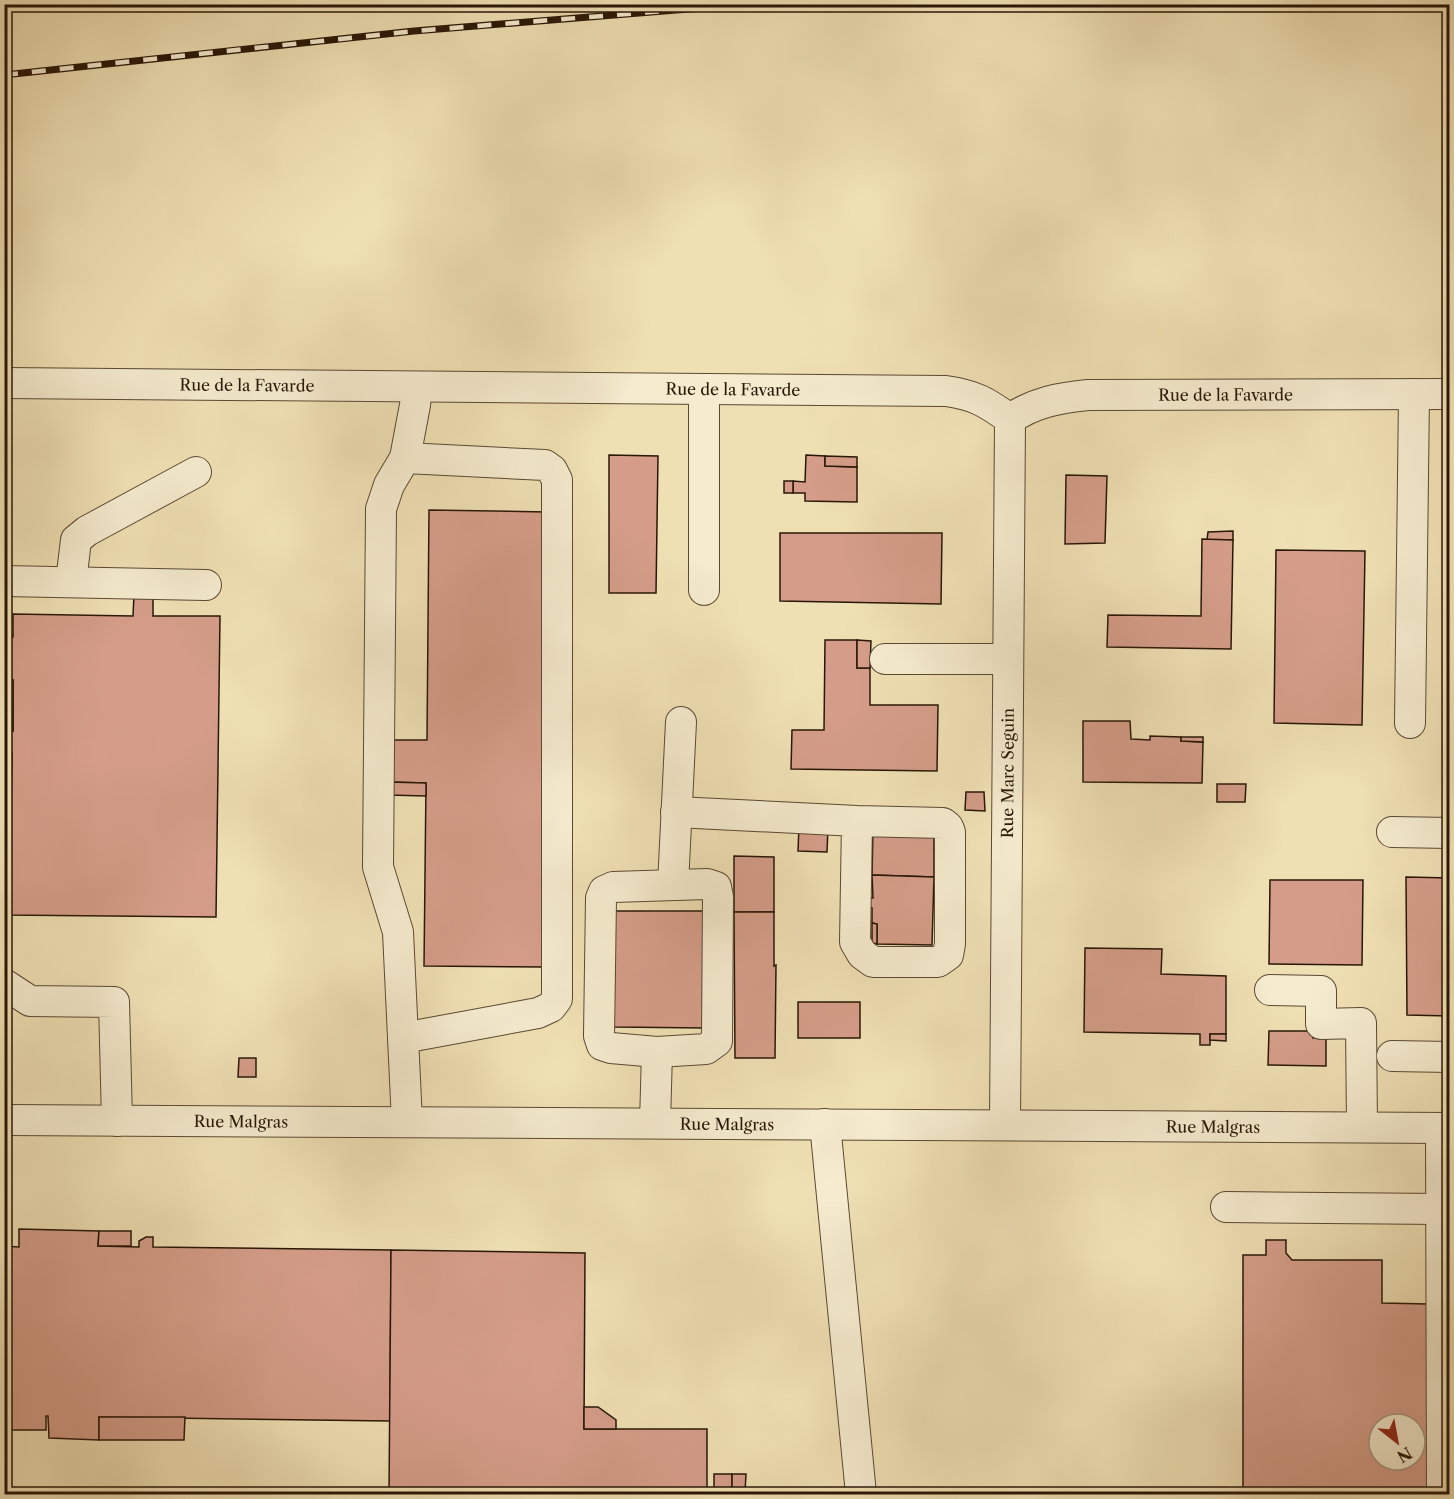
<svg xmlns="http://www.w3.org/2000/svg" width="1454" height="1499" font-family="'Libre Caslon Text',serif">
  <rect width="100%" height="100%" fill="#efe0b4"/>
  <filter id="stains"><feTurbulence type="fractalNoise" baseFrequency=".00333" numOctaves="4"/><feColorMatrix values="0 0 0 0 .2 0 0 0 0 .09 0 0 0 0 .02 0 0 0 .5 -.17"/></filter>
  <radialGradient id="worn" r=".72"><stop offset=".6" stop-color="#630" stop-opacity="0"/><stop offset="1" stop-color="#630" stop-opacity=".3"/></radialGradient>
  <g fill="#d59d89" stroke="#281707" stroke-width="1.5" fill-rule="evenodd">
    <polygon points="609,455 658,456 656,593 609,593"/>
    <polygon points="806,455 825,456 825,466 857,467 857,502 805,501 805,493 793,493 793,481 805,482"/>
    <polygon points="825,456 857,457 857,467 825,466"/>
    <polygon points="1066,475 1107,476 1105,543 1065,544"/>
    <rect x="784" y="481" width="9" height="12"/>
    <polygon points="429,510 547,512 543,967 424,966 426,783 388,782 388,740 427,740"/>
    <polygon points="1233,531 1233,540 1207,540 1208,532"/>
    <polygon points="780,533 942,533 941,604 780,601"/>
    <polygon points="1202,539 1233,540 1231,649 1107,647 1108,615 1201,616"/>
    <polygon points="1276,550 1365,551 1362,725 1274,723"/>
    <polygon points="134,595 153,595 153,616 220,616 216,917 4,915 4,810 11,810 12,752 4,752 4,731 13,731 13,680 4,680 4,637 13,637 13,614 133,616"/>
    <polygon points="825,640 857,640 857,668 870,668 870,705 938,705 937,771 791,769 792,730 824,730"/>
    <polygon points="857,640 871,641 870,668 857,668"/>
    <rect x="4" y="680" width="9" height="51"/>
    <polygon points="1083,721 1130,721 1131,739 1150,740 1150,736 1181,737 1181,741 1203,742 1202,783 1083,782"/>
    <polygon points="1181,737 1203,737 1203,742 1181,741"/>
    <polygon points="388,782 426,783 426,796 387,795"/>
    <polygon points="1217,784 1246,784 1245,802 1217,802"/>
    <polygon points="966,792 984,792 985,811 965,810"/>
    <polygon points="799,826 828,827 827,852 798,851"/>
    <polygon points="873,830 934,830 934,877 872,875"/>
    <polygon points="734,856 774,857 774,912 734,912"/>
    <polygon points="872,875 934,877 932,945 877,944 877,924 872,923 872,908 862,907 863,897 873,898"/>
    <polygon points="1406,877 1450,878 1450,1016 1407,1015"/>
    <polygon points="1270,880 1363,880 1362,965 1269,964"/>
    <polygon points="615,911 708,911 706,1028 614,1027"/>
    <polygon points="734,912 774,912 774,966 776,965 775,1058 735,1058"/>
    <polygon points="872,923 877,924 877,944 872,943"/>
    <polygon points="1085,948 1162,949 1161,974 1226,976 1226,1034 1210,1034 1210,1045 1200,1045 1200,1034 1084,1032"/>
    <rect x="798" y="1002" width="62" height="36"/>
    <polygon points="1269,1031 1314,1031 1313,1038 1326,1037 1326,1066 1268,1065"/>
    <polygon points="1210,1034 1226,1034 1226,1041 1210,1040"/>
    <polygon points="239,1058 256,1058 256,1077 238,1077"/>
    <polygon points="19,1229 99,1231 98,1246 139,1247 139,1241 146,1237 153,1237 153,1247 391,1250 390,1421 99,1417 99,1440 49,1438 48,1416 46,1416 46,1430 4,1430 4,1246 19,1247"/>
    <polygon points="99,1231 131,1231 131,1246 98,1246"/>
    <path d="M1266 1240H1286V1253L1292 1260H1382V1303L1428 1304 1427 1494H1243V1255H1266ZM1379 1424H1415V1460H1379Z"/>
    <polygon points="391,1250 585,1253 584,1429 707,1429 707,1494 389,1494"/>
    <polygon points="584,1407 598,1407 616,1420 616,1429 584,1429"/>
    <polygon points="99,1417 185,1417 184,1440 99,1440"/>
    <rect x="714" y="1474" width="18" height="18"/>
    <polygon points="732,1474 746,1474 745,1492 732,1492"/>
  </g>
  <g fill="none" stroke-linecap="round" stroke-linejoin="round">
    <defs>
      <g id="minor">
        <path id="s1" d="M4 383 946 391C975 395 986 402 1010 419 1035 402 1059 398 1088 395L1450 394"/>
        <polyline points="4,581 206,585"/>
        <polyline points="71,582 76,540 87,531 196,472"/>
        <polyline points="704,590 704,389"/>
        <polyline points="885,659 1008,659"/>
        <polyline points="1410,723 1414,394"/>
        <polyline points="676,812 857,821 943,823 948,827 950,832 950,944 948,955 938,962 873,962 862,954 855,942 857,821"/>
        <polyline points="1392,832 1450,833"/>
        <polygon points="707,884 716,887 718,897 717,1041 706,1049 657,1052 611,1048 602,1045 599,1036 601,898 604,891 613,887"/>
        <polyline points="673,885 681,722"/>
        <polyline points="4,984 30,1001 114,1002 117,1121"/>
        <polyline points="1270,990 1321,991 1321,1024 1361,1023 1362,1127"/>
        <polyline points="403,1038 538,1013 551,1007 557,999 557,480 552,470 545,465 405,458"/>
        <polyline points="1392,1056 1450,1057"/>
        <path id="s2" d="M4 1120 1450 1128"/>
        <polyline points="407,1122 398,932 378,867 381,509 389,485 405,458 415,405 417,387"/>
        <polyline points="655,1123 657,1052"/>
        <polyline points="825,1124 861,1494"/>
        <path id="s3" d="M1005 1125 1010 419"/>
        <polyline points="1441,1128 1442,1494"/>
        <polyline points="1226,1207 1441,1209"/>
      </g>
    </defs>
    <use href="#minor" stroke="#5a4932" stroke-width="32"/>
    <use href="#minor" stroke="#f5ebce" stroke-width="30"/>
    <defs>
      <polyline id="rail" points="4,75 414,31 752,4"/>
    </defs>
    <use href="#rail" stroke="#281707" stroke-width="7"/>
    <use href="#rail" stroke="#f5ebce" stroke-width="4.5" stroke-dasharray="14" stroke-linecap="butt"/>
  </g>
  <g text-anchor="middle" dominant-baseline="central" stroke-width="6" stroke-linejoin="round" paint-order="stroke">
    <g font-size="16" fill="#281707" stroke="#f5ebce">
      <text stroke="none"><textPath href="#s1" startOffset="243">Rue de la Favarde</textPath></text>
      <text stroke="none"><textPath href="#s1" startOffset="729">Rue de la Favarde</textPath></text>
      <text stroke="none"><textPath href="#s1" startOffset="1233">Rue de la Favarde</textPath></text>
      <text stroke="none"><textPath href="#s3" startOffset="352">Rue Marc Seguin</textPath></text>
      <text stroke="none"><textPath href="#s2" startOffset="237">Rue Malgras</textPath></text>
      <text stroke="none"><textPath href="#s2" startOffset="723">Rue Malgras</textPath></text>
      <text stroke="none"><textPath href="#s2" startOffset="1209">Rue Malgras</textPath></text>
    </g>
  </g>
  <rect width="1454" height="1499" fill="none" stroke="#efe0b4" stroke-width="24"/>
  <rect x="6" y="6" width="1442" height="1487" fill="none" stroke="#281707" stroke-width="3"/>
  <rect x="12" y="12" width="1430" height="1475" fill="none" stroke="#281707" stroke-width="1.5"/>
  <g transform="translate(1397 1442) rotate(149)"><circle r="28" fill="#f5ebce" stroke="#a3967e" stroke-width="1.5"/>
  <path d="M0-4.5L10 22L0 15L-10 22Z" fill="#8f2418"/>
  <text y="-9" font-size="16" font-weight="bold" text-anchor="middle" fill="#281707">N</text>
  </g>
  <rect width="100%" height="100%" filter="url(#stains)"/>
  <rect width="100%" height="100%" fill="url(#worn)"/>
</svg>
